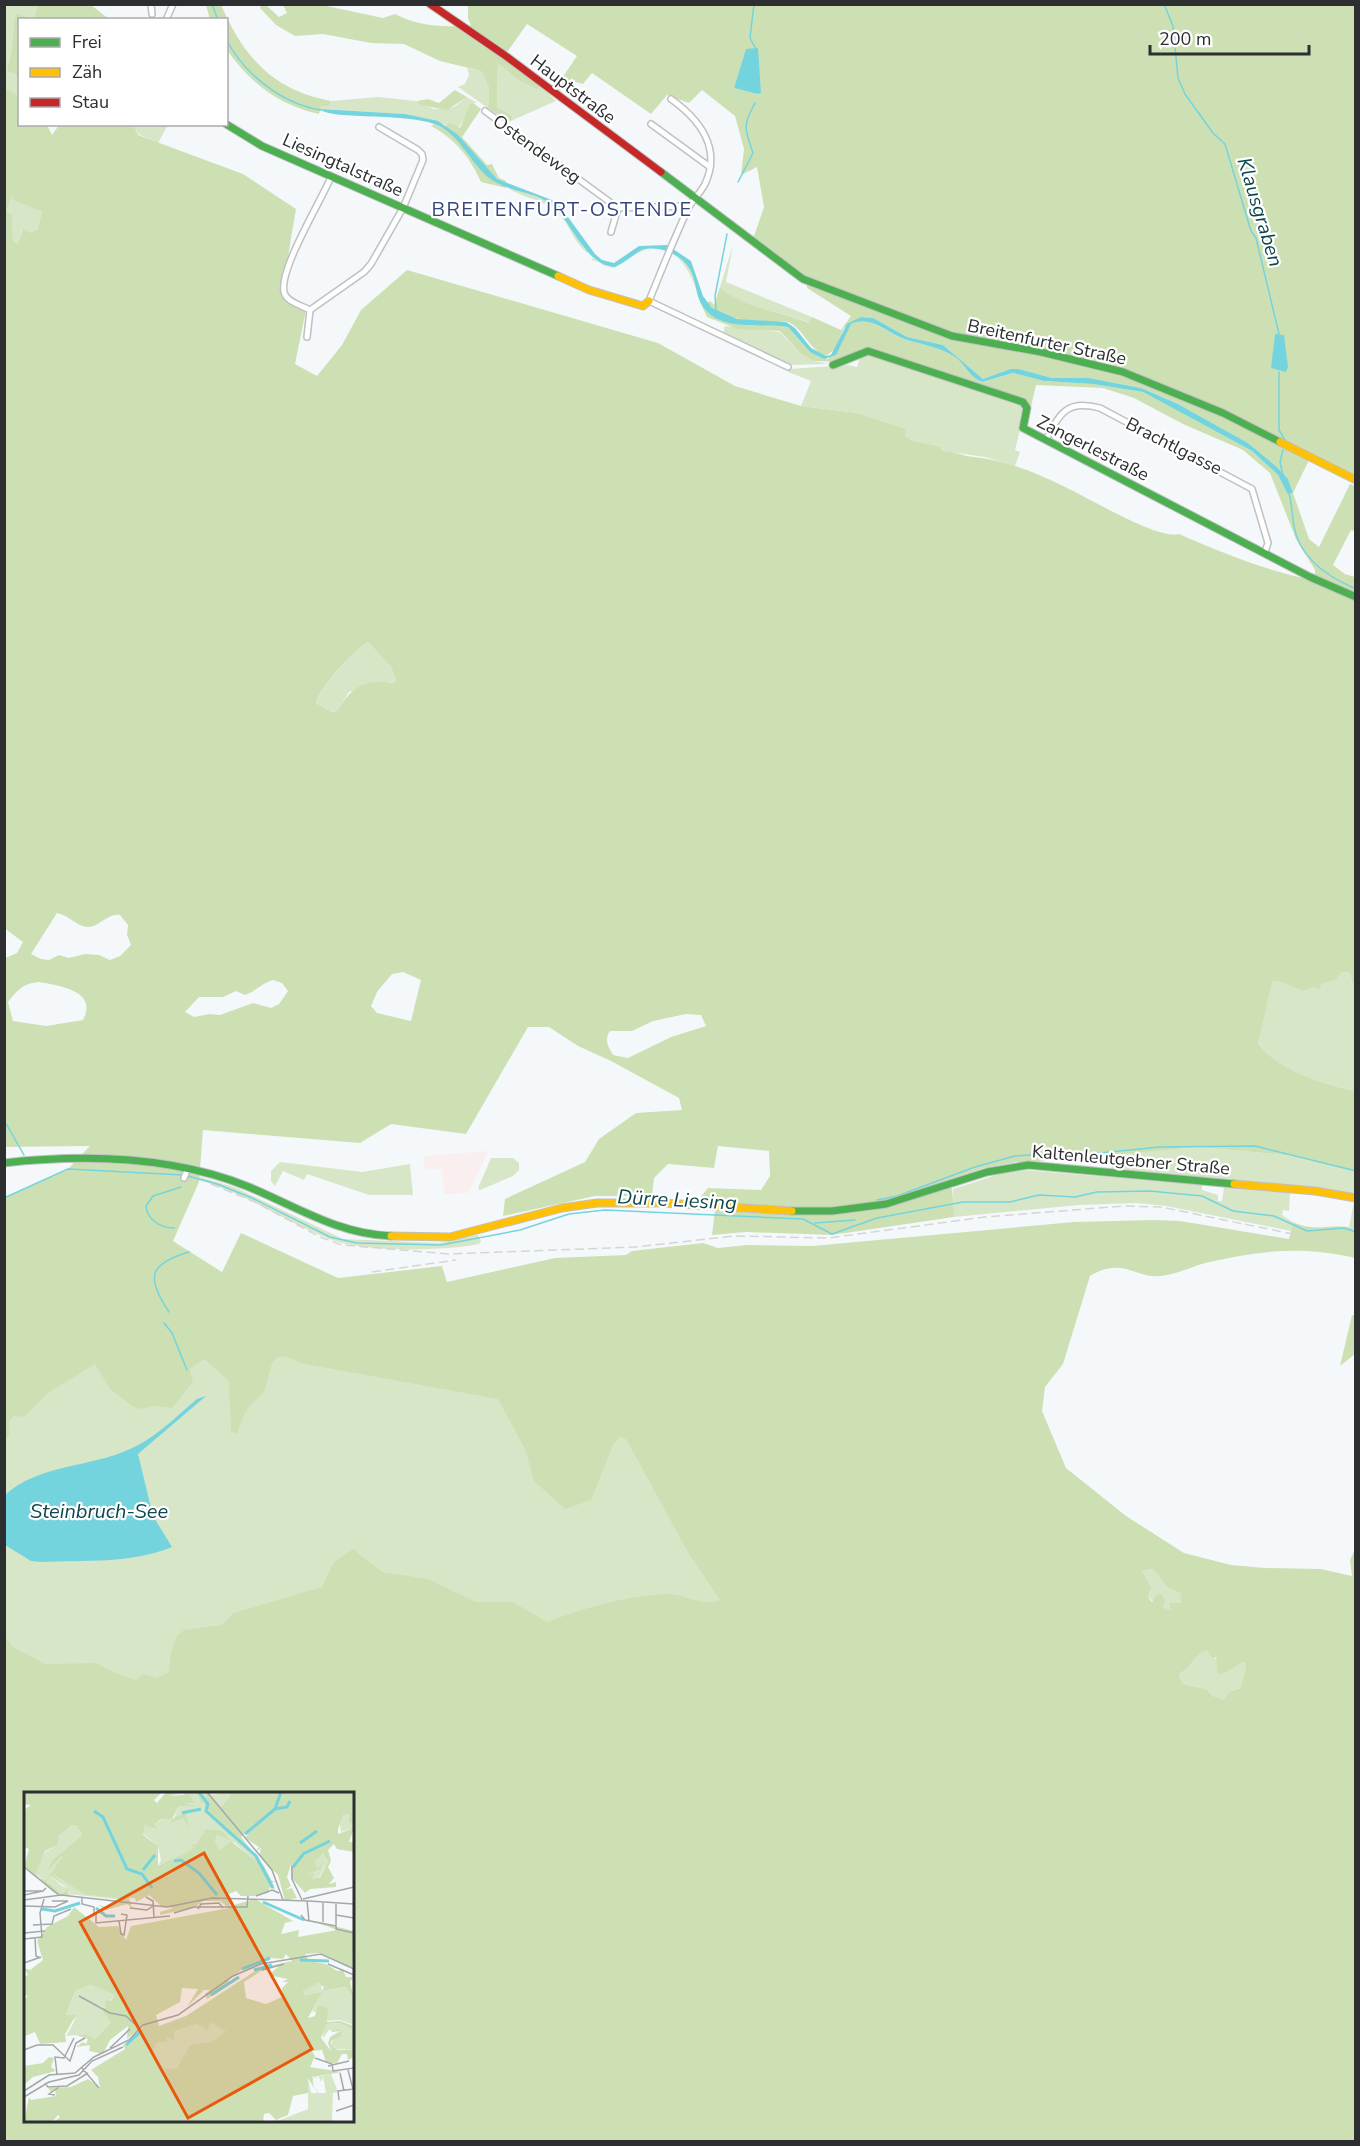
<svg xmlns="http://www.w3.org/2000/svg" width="1360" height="2146" font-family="'Nunito Sans',sans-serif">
  <rect width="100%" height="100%" fill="#f5f8fa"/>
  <polygon fill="#faefef" points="488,1151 469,1193 444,1194 442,1169 425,1170 423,1156"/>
  <g fill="#d8e6c8">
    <path d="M4 5H37L34 19 16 13C11 33 14 53 6 71L19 76V96L5 88Z"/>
    <polygon points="498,62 517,79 541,86 556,101 513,120 512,116 497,107"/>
    <polygon points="467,68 481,71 489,88 488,108 458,87 465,84 469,75"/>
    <polygon points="378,97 417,101 434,109 454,107 467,97 477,103 473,103 458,129 450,122 446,125 405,114 320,109 321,105 329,106 331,101"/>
    <polygon points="134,125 168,125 158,143 138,134"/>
    <path d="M506 186C522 192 540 194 553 205 572 222 580 253 603 265 620 273 630 255 644 250 652 248 660 248 667 251 694 263 694 275 700 302 694 277 676 236 641 252 631 256 624 264 613 268L592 260 593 256C574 248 571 223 555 210 541 199 518 197 506 186Z"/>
    <polygon points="12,196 14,200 42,212 37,230 31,234 22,230 17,244 13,240 12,215 7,211"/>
    <path d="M733 245 726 282 812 317 810 323C783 312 737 306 720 287Z"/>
    <polygon points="725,326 780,332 801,354 813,361 829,364 789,365 723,333"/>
    <polygon points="868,354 1019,403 1025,410 1015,450 1020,452 1015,466 985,457 943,451 939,446 913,441 905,436 907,429 857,413 801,406 811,381 788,372 789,369 848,365 857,367 861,355"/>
    <path d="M368 642 391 667 396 681 349 692 337 711 332 712 316 703C321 687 353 651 368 642Z"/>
    <path d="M1341 972 1350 973 1352 983 1356 984 1355 1091C1321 1083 1281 1071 1258 1044L1271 982 1278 981 1302 991Z"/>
    <polygon points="1199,1147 1295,1156 1355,1172 1355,1229 1349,1227 1355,1197 1112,1170 1110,1155"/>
    <polygon points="491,1158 513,1158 519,1163 519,1170 513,1176 480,1190 478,1188"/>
    <polygon points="280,1162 362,1172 410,1164 413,1195 369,1195 307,1174 304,1180 283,1171 275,1186 271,1181 271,1171"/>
    <polygon points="1024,1170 1202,1185 1202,1190 1218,1195 1218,1201 1222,1201 1224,1187 1290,1193 1289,1211 1283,1210 1282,1215 1293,1222 1291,1231 1166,1206 1137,1203 1079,1205 954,1217 951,1208 953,1189 1000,1174"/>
    <path d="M190 1174 234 1187 343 1239 439 1243 478 1235 481 1241 479 1244C442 1251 365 1253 329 1239 281 1220 244 1191 191 1178Z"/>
    <polygon points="30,1335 718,1387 747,1671 26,1794 14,1997 5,1999 5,1362"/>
    <polygon points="1153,1569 1167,1587 1181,1594 1181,1603 1175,1604 1171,1610 1164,1609 1148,1597 1150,1592 1142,1571"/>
    <path d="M1207 1650 1229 1671 1236 1664 1244 1662 1246 1667 1240 1688 1229 1692 1224 1701 1213 1696 1206 1689 1183 1684 1179 1674C1191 1668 1194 1655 1207 1650Z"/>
  </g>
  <g fill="#cde0b4" fill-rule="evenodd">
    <path d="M468 4 1355 5V478L1311 456 1293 493 1309 539 1319 547 1350 484 1355 486V531L1351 530 1333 565 1345 574 1355 577V595L1315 576V570L1296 539 1270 473 1243 450 1183 424 1134 398 1103 388 1036 385 1030 411 1028 403 1023 399 867 348H863L836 362 813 361 801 354 780 331 738 329 707 317 700 302C720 331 757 322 788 327L810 352 828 359 851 324C873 315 886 334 907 340 924 345 939 347 955 357 966 365 969 376 982 382L1013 373 1044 381 1093 384 1143 392 1252 451 1278 475 1287 493H1293L1288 479 1277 467 1248 443 1178 404 1141 388 1089 378H1052L1019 369H1010L983 379 943 345 907 337 872 318 861 317 844 328 835 349 826 356C809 350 803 328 788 322 783 321 778 322 774 322 751 321 724 321 707 303L710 301 714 305 720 287C738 306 783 312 809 323L812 317 841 330 851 316 807 288V285L753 239 764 207 757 167 741 175 744 149 735 116 702 90 689 103 667 95 651 114 592 73 583 84 576 82 567 89 560 90 556 87 577 56 527 24 505 55 541 86 537 89 517 79 498 63 497 107 512 116 513 120 508 122 488 108 489 88 481 71 440 61 404 44 371 43 323 34 295 36 276 25 260 8 261 5H266L279 17 287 13 283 5H322L383 18 395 14C418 26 445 28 471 25L468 19ZM758 49 757 94 734 88 746 50Z"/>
    <polygon points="91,5 109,19 34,19 37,5"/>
    <path d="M206 5H221C244 57 272 90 331 101L329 106H321L319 114C279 105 250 83 227 50L226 20 210 19Z"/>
    <path d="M16 13 34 19 20 20 19 76 6 71C14 53 11 33 16 13Z"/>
    <path d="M5 88 19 96 20 124 47 125 52 135 59 125H134L138 135 243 174 296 209 282 292 306 310 295 364 317 376 342 345 361 310 407 270 658 343 735 386 801 406 857 413 907 429 905 436 913 441 939 446 943 451C954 451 963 456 974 457 1004 460 1034 472 1061 485 1086 496 1157 540 1179 534 1223 553 1266 571 1313 580 1327 583 1341 595 1355 600V984L1352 983 1350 973 1341 972 1336 980 1322 983 1319 989 1313 987 1302 991 1278 981 1272 982 1258 1044C1281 1071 1321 1083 1355 1091V1172L1295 1156 1199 1147 1050 1161 1017 1162 984 1168 951 1179 954 1217 832 1235 746 1232 712 1235 716 1202 698 1200 708 1188 761 1190 770 1176 769 1151 718 1146 714 1168 668 1164 654 1178 652 1196H595L503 1216 505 1199 585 1162 599 1139 636 1113 682 1110 679 1098 611 1061 578 1046 549 1027H528L466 1134 391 1124 360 1143 203 1130 199 1182 173 1241 222 1272 241 1233 338 1278 442 1266 447 1282 555 1258 626 1255 632 1251 703 1243 718 1248 747 1245 812 1246 1074 1222 1152 1220 1180 1221 1289 1239 1293 1222C1319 1234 1333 1221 1355 1229V1258C1304 1246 1266 1250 1214 1261 1197 1264 1179 1274 1161 1276 1135 1279 1123 1256 1090 1276L1063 1364 1045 1387 1042 1411 1066 1468 1126 1516 1184 1553 1231 1565 1265 1568 1321 1569 1352 1576 1350 1560 1355 1549V2141H5V1996L7 1997 4 1975 5 1637 13 1647 45 1664 96 1663 118 1674 136 1680 143 1674 157 1678 169 1672 171 1652 177 1636 184 1630 221 1625 234 1613 322 1587 334 1562 353 1549 382 1572 428 1579 476 1602H513L547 1622C584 1608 625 1596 665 1594 685 1593 700 1607 720 1600L689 1554 626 1439 620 1437 614 1443 591 1500 565 1509 534 1481 525 1449 498 1399 300 1363C268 1342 271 1375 264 1391 260 1399 252 1402 248 1408 243 1415 240 1426 237 1434L231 1432 229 1381 204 1359 190 1369 193 1382 172 1408 154 1406 140 1409 132 1406 110 1389 95 1364 48 1393 24 1417 14 1416 9 1422 10 1434 5 1440V1197L66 1171 90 1146 5 1147V958L17 953 23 942 4 928ZM12 196 13 200 42 212 37 230 31 233 23 229 17 244 13 240 12 215 7 211ZM368 642 391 667 396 681C391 684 389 682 382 682 359 681 349 692 337 711L332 712 316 703C321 686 353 651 368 642ZM57 913C69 915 77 927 88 927 100 927 107 913 120 915L128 925 127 935 131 945 120 956 110 960 99 955 85 954 69 958 59 955 49 960 41 959 31 954ZM403 972 421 980 411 1021 377 1013 371 1006 377 992 392 974ZM273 980 282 983 288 991 279 1004 271 1008 253 1003 220 1015 210 1014 194 1017 185 1012 199 997H223L236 991 245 995C256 991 262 983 273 980ZM39 982C61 986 98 991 83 1020L46 1026 13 1021 8 1002C17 990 24 983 39 982ZM686 1014 701 1015 706 1026 671 1037 628 1058 613 1055C608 1046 604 1040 610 1031H632L653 1021ZM1153 1569 1167 1587 1181 1594V1603H1169L1171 1610 1163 1608 1165 1603 1162 1594 1156 1595 1152 1602 1148 1597 1151 1588 1142 1571ZM1207 1650 1212 1658 1216 1657 1218 1674C1229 1674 1234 1665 1244 1662L1246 1667 1240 1688 1229 1692 1224 1700 1213 1696 1206 1689 1183 1684 1179 1674C1191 1668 1194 1655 1207 1650ZM26 1794H352V2120H26Z"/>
    <polygon points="455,90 467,97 447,110 421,105 417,101 428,99 439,103"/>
    <path d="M473 103 481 109 462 137 487 165 492 164 499 178 506 181V188L481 182C470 157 455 139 431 126L435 124 443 128 449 122 460 128 470 104Z"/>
    <polygon points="1352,1315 1355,1316 1355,1354 1340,1366"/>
  </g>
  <g fill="#74d4dd">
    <polygon points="758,48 761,93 757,94 734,88 746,49"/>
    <path d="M320 109 405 114 438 121 458 135 497 179 557 202 595 254 602 260 614 263 639 246 667 245 691 261 703 296 712 308 737 319 786 322 795 328 811 348 826 356 831 355 847 324 861 317 873 318 907 337 943 345 983 379 1010 369H1019L1052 378H1089L1141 388 1178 404 1248 443 1277 467 1288 479 1293 493H1287L1278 475 1252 451 1143 392 1093 384 1044 381 1013 373 982 382C969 377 966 365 955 357 939 347 924 345 907 340 887 334 873 315 851 324L836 355 824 359 810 352 788 327C764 323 731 330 711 315 686 296 707 269 669 252 661 249 651 247 642 250 633 255 624 263 615 267 588 266 574 229 558 211 542 192 518 194 497 183 474 171 465 142 443 128 417 111 329 121 320 109Z"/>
    <polygon points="1275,334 1284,335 1288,367 1286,372 1271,368"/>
    <path d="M206 1396 138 1454 153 1516 172 1547C130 1564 86 1560 41 1562L31 1561 5 1545V1495C39 1464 89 1468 130 1449 154 1439 177 1416 197 1399Z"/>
  </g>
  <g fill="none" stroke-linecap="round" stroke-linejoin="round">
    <g stroke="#74d4dd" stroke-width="1.5">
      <polyline points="212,4 218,20"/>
      <polyline points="754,4 750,38 756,49"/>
      <polyline points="1164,4 1173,26 1178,78 1185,94 1213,133 1225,144 1251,231 1256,238 1279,334"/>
      <path d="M226 39C244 74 282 104 321 110"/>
      <path d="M738 182 753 153C745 129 742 126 755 103"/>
      <polyline points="716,310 715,296 727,234"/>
      <polyline points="1279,372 1279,430 1285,440"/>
      <polyline points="1283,450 1280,462 1283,475"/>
      <path d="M1289 493C1292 504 1292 515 1294 526 1299 558 1328 577 1356 589"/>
      <polyline points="4,1120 24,1155"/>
      <polyline points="188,1176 217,1184 252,1198 330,1237 357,1243 441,1245 520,1230 569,1214 605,1210 803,1219 832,1234 877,1218 963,1202 1010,1202 1039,1195 1075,1197 1097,1192 1150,1191 1202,1196 1233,1211 1274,1216 1307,1231 1344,1228 1356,1232"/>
      <polyline points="4,1198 68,1169 183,1175"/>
      <polyline points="877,1200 897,1196 975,1167 1015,1156 1043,1154 1069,1156 1160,1147 1255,1146 1356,1171"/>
      <polyline points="815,1223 855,1220"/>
      <path d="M174 1228C161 1228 147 1220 146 1206L153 1196 181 1187"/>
      <path d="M169 1312C146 1278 148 1264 189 1252"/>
      <polyline points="164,1323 172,1333 187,1370"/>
    </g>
    <defs>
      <g id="street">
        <polyline points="151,4 152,14"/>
        <polyline points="166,20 173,4"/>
        <path d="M671 99C699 119 722 148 705 184 700 194 691 201 687 211 673 241 661 271 649 301L788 367"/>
        <polyline points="485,111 618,208 689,206"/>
        <polyline points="651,124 710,167"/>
        <path d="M331 177C321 201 279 269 284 292 286 302 303 306 310 310L364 272 371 264 403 208 423 160 422 154 418 150 379 127"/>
        <polyline points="611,232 618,208"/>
        <polyline points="307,337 310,310"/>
        <path d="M1046 440C1060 413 1067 399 1100 408L1252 489 1268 543 1265 552"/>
        <polyline points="184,1178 188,1168"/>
      </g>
      <g id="fast">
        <polyline points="226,124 262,146 558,276"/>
        <polyline points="661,172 803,279 952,336 1041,352 1123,372 1223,413 1280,442"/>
        <polyline points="833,365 868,351 1023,402 1027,408 1023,428 1310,577 1356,597"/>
        <path d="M4 1163C85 1154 172 1156 249 1187 297 1207 338 1234 391 1236"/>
        <polyline points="792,1211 832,1211 886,1204 987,1172 1028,1165 1234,1184"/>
      </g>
      <g id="slow">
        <polyline points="558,276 589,290 643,306 649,301"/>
        <polyline points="1280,442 1356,480"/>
        <polyline points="1234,1184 1315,1191 1356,1198"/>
        <polyline points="391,1236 450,1237 562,1208 597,1203 664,1203 792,1211"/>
      </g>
      <polyline id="jam" points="430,4 503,54 661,172"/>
    </defs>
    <use href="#street" stroke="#bfc1c2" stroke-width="8"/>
    <use href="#fast" stroke="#bfc1c2" stroke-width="9"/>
    <use href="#slow" stroke="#bfc1c2" stroke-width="9"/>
    <use href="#jam" stroke="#bfc1c2" stroke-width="9"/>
    <use href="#street" stroke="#fefefe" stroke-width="5"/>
    <use href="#fast" stroke="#4caf50" stroke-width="7"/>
    <use href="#slow" stroke="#ffc107" stroke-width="7"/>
    <use href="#jam" stroke="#c62828" stroke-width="7"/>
    <g stroke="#d5d5d5" stroke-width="1.5" stroke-dasharray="9 4.5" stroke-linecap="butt">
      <polyline points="211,1184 255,1202 320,1237 342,1245 450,1254 635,1247 735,1236 828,1238 985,1217 1124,1206 1161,1207 1356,1247"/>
      <polyline points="372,1272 456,1260"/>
    </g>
  </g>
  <g text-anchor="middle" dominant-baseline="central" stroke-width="4.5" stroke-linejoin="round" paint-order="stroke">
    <g font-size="18" fill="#2c2e30" stroke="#fff">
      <text transform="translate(573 89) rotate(37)">Hauptstraße</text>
      <text transform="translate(537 149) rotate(36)">Ostendeweg</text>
      <text transform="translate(343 165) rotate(24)">Liesingtalstraße</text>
      <text transform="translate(1047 342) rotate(12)">Breitenfurter Straße</text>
      <text transform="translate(1174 446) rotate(27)">Brachtlgasse</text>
      <text transform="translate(1093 448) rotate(27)">Zangerlestraße</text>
      <text transform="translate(1131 1160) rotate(5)">Kaltenleutgebner Straße</text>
    </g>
    <g font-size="20" letter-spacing="1.5" fill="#354680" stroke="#fff">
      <text x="562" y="209">BREITENFURT-OSTENDE</text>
    </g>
    <g font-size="20" font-style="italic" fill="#0c474d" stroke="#fff">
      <text transform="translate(1260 212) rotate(73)">Klausgraben</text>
      <text transform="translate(677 1200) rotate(3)">Dürre Liesing</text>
      <text x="99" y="1511">Steinbruch-See</text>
    </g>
  </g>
  <g transform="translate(24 1792)">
    <rect width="330" height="330" fill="#f5f8fa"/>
    <path d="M147 0H173L176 10 181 11V19L204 43 219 51 232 65 230 69 210 50 196 58 191 49 193 43 205 47 198 40 154 67 134 74 137 68 134 54 118 41 121 32 132 38 131 32 138 27 149 28 155 14 171 11 159 1 147 4ZM182 0 185 3 204 0 206 4 196 16 178 7 176 0ZM218 12 222 14 216 20 221 25 212 36 204 22ZM193 15 215 42 214 44 205 41 192 27 195 25 189 20ZM321 17 330 36 317 40 315 27ZM48 33 53 34 58 43 28 68 25 76 40 64 22 88H18L6 75 14 60H17L14 73 21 60 34 53V45ZM299 62 304 69 295 85 288 87 292 80 282 84 295 78 298 70 294 76 291 70ZM29 82 69 103 93 104 100 108 44 102 47 99 38 103 23 90 27 84 38 94 43 96ZM290 191 297 192 298 199 324 195 330 206V233L316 228 297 229 298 216 294 213V221L288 219 297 201 281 203 279 199ZM67 193 90 203 82 216 70 212 79 217 88 231 71 247 62 242 42 244 50 230 51 223H42L51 199ZM192 220 208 245 158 311H152L128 266 127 243ZM302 232 316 231 330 237V258L313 257 307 253 311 242 318 240 315 237 305 238 299 246 298 235ZM307 282 314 300 309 301 308 330H251L284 317V286L287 301H293L291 294 294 301H302L299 285 297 290 295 285 289 286V292L287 286Z" fill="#d8e6c8"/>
    <path d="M0 0 137 1 130 8 133 11 142 0H148L147 4 165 2 171 11 163 12 173 14H155L148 27 161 21 166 36 159 26 146 31 149 28 137 27 131 32 133 38 121 33 119 43 134 54V74L164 60 170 55 166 52 172 53 182 37 198 39 206 48 193 43 191 49 196 58 207 49 230 68 231 65 219 51 204 43 181 19V12L176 10 173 0 182 8V0H189L185 4 196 16 206 4 204 0H330V33L325 30V23L320 22 321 18 314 37V42L330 36 325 50H330V60L313 57 310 52 304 58 307 69 304 75 310 86 305 92 312 90V95L286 97 281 101 267 85V72L263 85 267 94 261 98 268 96 273 106 261 109 254 83 235 64 237 56 231 60 235 55 221 46 232 31 217 45 240 74 248 89H251L248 91 251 98 246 95 244 101 230 104H217L212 99 205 102 206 114 231 107 269 129 261 131 257 142 275 138 274 145 313 138 285 128 330 139 328 176 297 161 281 162 285 169 302 172 313 179 319 178 322 185H330L326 190 330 206 322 195 298 199 300 195 294 191 279 199 281 203 298 200 284 226 291 224 294 213 304 216 303 230 316 229 330 234 328 237 316 231 302 232 297 246 307 259 304 251 306 245 316 239 308 240 307 238 315 237 318 240 317 244 307 249V253L314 258H330V265L324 268 323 262H318L313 271H308L302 270 298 258 288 259 291 264 286 275 318 280 288 285 290 296 284 286V301L269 304 264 323 252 328 245 321 240 322 239 330H30L36 325 34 323 28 330H0L5 305 7 308 32 304 31 297 27 300 24 296 47 295 64 287 76 296 74 285 67 278 101 257 99 253 109 248 122 231 103 247 104 234 86 248 79 262 65 259 66 253 52 255 59 250 62 252 64 247 52 243 62 242 71 247 87 231 78 217 69 213 81 216 82 208 87 209 90 203 67 193 51 199 42 223H52L41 242 42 250 16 252 11 240 1 244 0 260V204L1 207 4 204 0 202V185L4 183 0 176 6 178 19 168 13 149 23 135 44 124 50 115 75 135 94 134 102 148 107 134 205 116 196 109H179L171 115 136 123V120L149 116 137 114 125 103 112 110 111 106H105L108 116 103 112 82 118 74 113 84 115 99 107 60 102 29 82 43 96 27 84 23 90 38 102 45 97 44 102 48 103H38L30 101 0 75 5 57 0 55V18L7 13 0 12ZM48 33 53 34 58 43 28 68 24 78 39 64 22 88 16 87 12 82 21 59 34 53V45ZM299 62 304 69 296 85 288 87 292 80 282 84 297 77 299 68 294 76 291 70ZM262 162 268 169 236 176 162 224 135 234 132 223 156 210 158 196 174 197 163 215 180 198H186L181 202 183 207 196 199 204 193 205 187 223 174 247 166 259 167ZM255 174 246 182 247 187 249 184 264 187 258 190H264L258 196V205L242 212 222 206 220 190 237 179ZM186 230 202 239 188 250 166 253 153 276 135 278 129 259 133 250H143V244L150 249V239L172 232 184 239ZM25 265 30 266 27 275 32 279 9 285 0 293V274L19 271Z" fill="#cde0b4" fill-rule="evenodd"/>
    <path fill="none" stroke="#74d4dd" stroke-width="3" d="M175 0 184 12 182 19 232 64 249 96M251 17 263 15 266 9M70 19 79 25 103 77 118 82 128 96M158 21 177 17M221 42 251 17 257 0M276 51 293 39M281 61 306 49M150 69 157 68 175 81 193 103M269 75 281 60M119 78 131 63M239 110 280 128M72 116 82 124H91M18 117 31 119 56 111M276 168 305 169M218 177 246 166M230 178 248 173M187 203 215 185M102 253 116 240"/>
    <path fill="none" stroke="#a5a7a9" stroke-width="1.5" d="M183 0 248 78 259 108M268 74V87L278 108M0 75 35 103M0 99H19L22 96M0 103 19 99M232 104 248 98 255 101M122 105 129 109 130 125M58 106V112L70 115V122M279 107 330 95M0 108 37 103 143 115 188 106 285 109M283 109 285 129M285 109 330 112M312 112V137L330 141M0 114 31 115 44 109H28M106 116 123 118 129 114M174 117 177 112 195 111 199 116M72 121V131L146 124M150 121 170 115H223L224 104M277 123 281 128 312 134M312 123 330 126M95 129 97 142 100 143 103 123 97 122M299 130V111M9 133 28 132 30 124 47 117M0 141 21 139M11 146 12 164 16 166M0 147 18 145 16 121 20 107M0 171 17 165M304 172 330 183M238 178 260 172M55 204 86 221 102 224 115 236M86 256 106 237M0 258 13 253H29L46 269 52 251 61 246M291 266 308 272 309 279 330 276M304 274 325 269M58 276 75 296M324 278 329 297M316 281 320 299M33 282 31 265 40 266 50 246M21 291 24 295 43 294 64 281M0 299 25 283 51 281 70 265 105 248 119 233 154 223 209 184 237 172 297 162 330 177M31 303 25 302 35 295M0 305 25 290 55 283 68 269 99 255M315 308 314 299 330 297M312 319 330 313"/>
    <path fill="#e8590c" fill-opacity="0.15" stroke="#e8590c" stroke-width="3" d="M180 61 288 257 164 326 56 130Z"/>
    <rect width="330" height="330" fill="none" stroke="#2c2e30" stroke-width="3"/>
  </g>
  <rect width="1360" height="2146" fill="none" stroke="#2c2e30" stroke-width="12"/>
  <rect x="18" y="18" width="210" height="108" fill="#ffffff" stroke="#ababac" stroke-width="1.5"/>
  <rect x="30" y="38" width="30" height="9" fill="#4caf50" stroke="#ababac" stroke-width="1.5"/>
  <text x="72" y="48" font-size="18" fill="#2c2e30">Frei</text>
  <rect x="30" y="68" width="30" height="9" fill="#ffc107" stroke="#ababac" stroke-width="1.5"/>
  <text x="72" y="78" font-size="18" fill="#2c2e30">Zäh</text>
  <rect x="30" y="98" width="30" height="9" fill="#c62828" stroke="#ababac" stroke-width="1.5"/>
  <text x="72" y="108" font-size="18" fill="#2c2e30">Stau</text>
  <path d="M1150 45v9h159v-9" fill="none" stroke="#2c2e30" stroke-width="3"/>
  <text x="1159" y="45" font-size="18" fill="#2c2e30" stroke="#ffffff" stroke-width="4.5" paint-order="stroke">200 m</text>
</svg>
